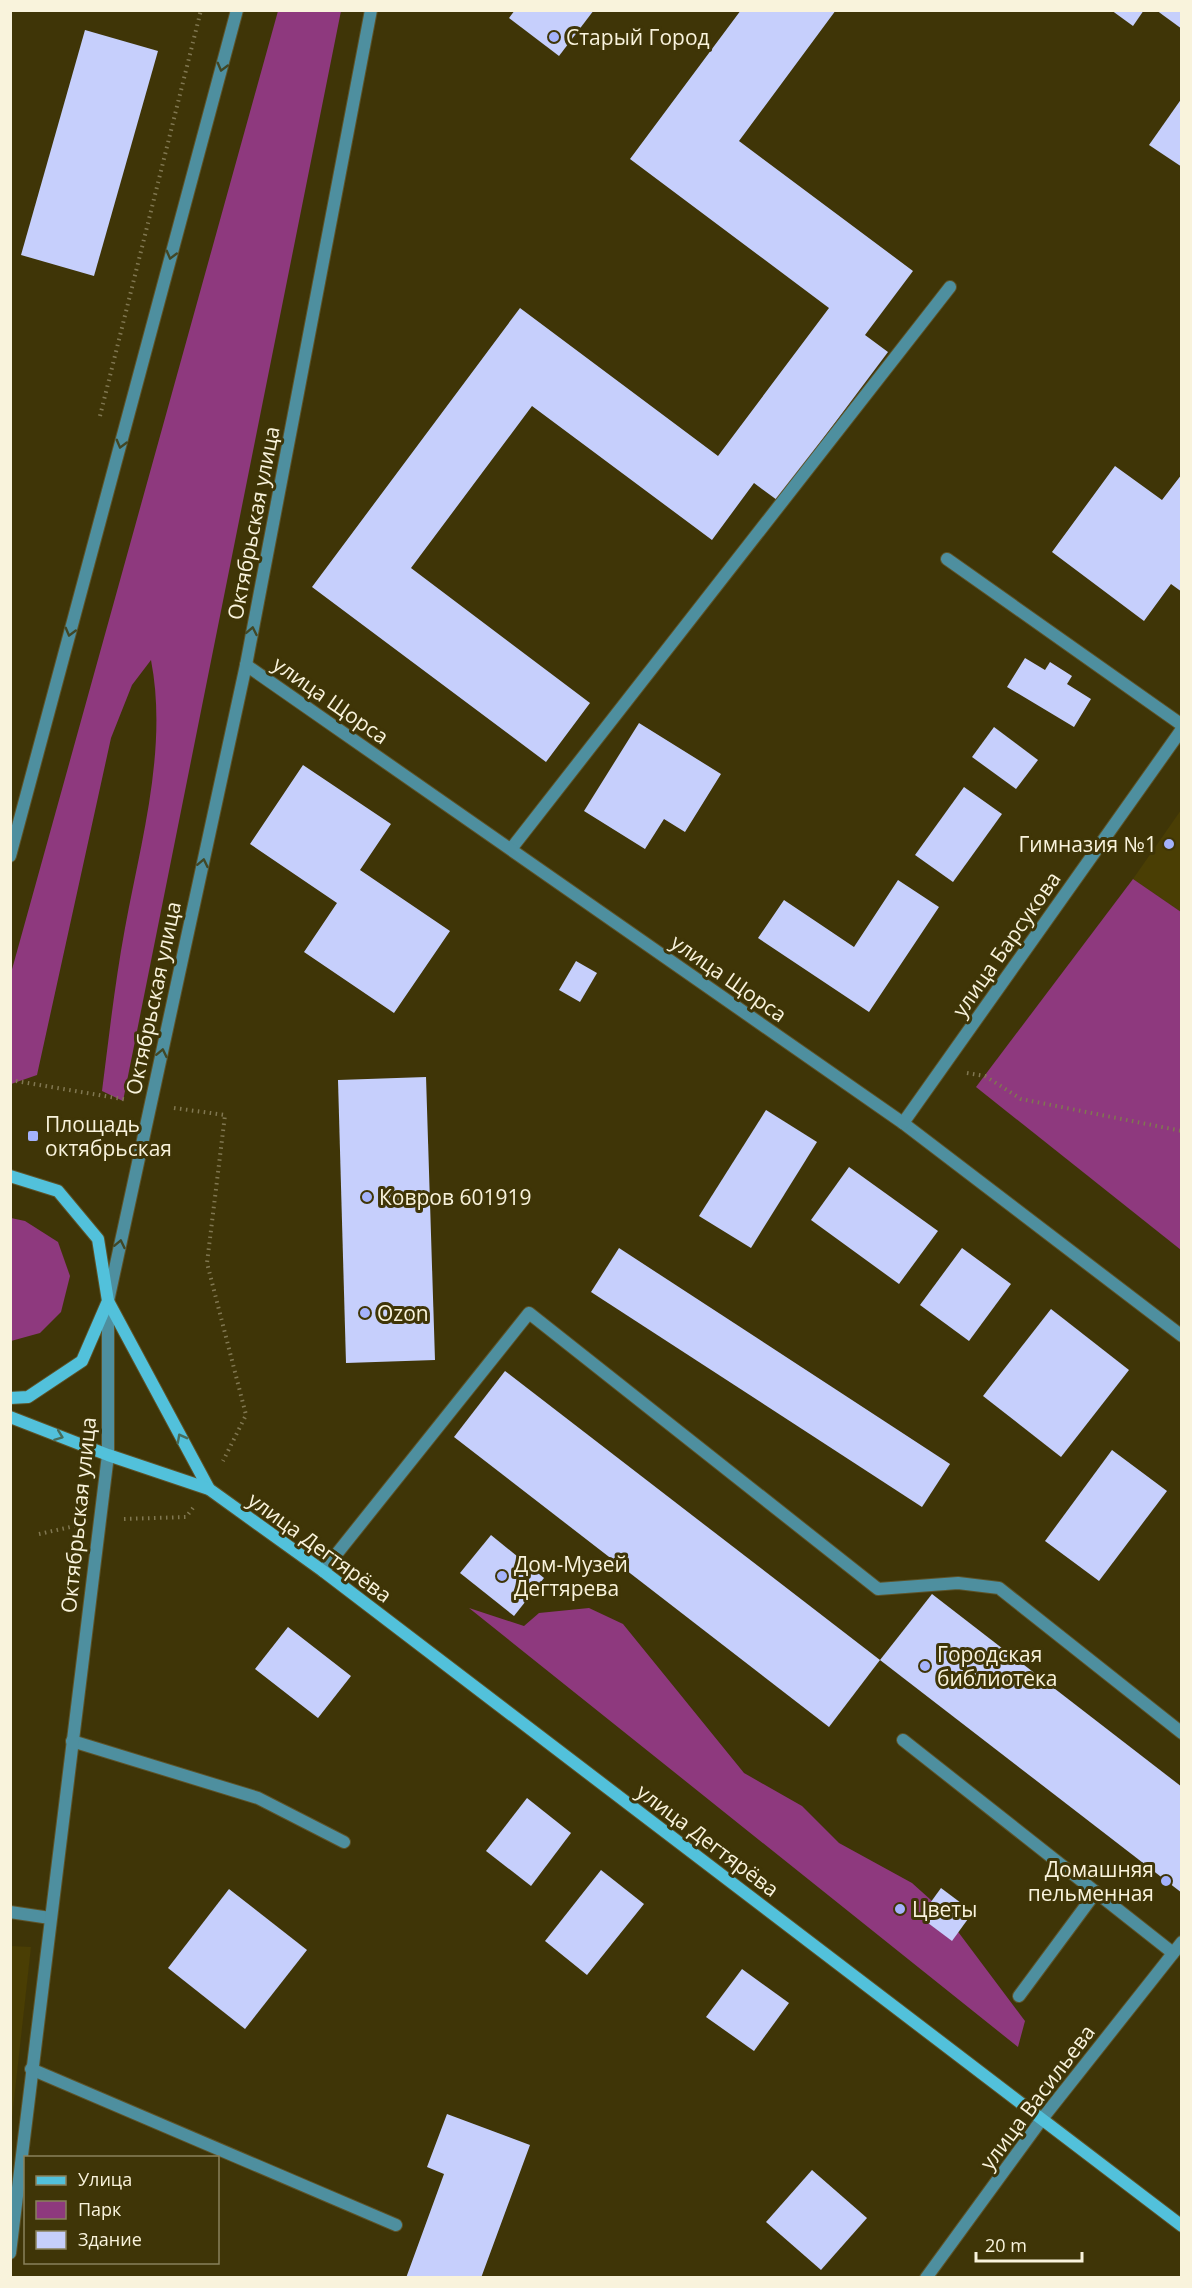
<svg xmlns="http://www.w3.org/2000/svg" width="1192" height="2288" font-family="'Open Sans',sans-serif">
  <rect width="100%" height="100%" fill="#3f3507"/>
  <g fill="#4a3e04">
    <polygon points="1181,810 1181,912 1133,879"/>
    <polygon points="11,1946 31,1947 11,2127 10,1946"/>
  </g>
  <g fill="#8e397e">
    <path d="M278 11H341L123 1101 102 1091C109 1036 115 982 125 928 141 841 168 748 151 660L132 685 111 738 37 1075 11 1084V973Z"/>
    <polygon points="1133,879 1181,912 1181,1250 976,1087"/>
    <polygon points="11,1218 25,1221 58,1242 70,1276 61,1312 40,1333 11,1341"/>
    <polygon points="469,1608 524,1626 539,1613 589,1608 623,1624 744,1773 802,1806 839,1843 912,1883 941,1909 1025,2021 1018,2047"/>
  </g>
  <g fill="#c6cffc">
    <polygon points="515,10 594,10 559,56 509,18"/>
    <polygon points="741,10 836,10 739,141 913,271 865,335 888,352 777,500 754,483 712,540 532,406 411,568 590,703 546,762 312,587 520,308 718,456 829,308 630,159"/>
    <polygon points="1111,10 1144,10 1133,26"/>
    <polygon points="1156,10 1182,10 1182,29"/>
    <polygon points="85,30 158,51 94,276 21,255"/>
    <polygon points="1182,98 1182,167 1149,145"/>
    <polygon points="1115,466 1162,500 1182,474 1182,592 1171,584 1144,621 1052,552"/>
    <polygon points="1025,658 1045,670 1050,662 1072,676 1067,684 1091,699 1074,727 1007,687"/>
    <polygon points="639,723 721,774 685,832 664,819 645,849 584,811"/>
    <polygon points="994,727 1038,760 1016,789 972,757"/>
    <polygon points="303,765 391,824 360,870 450,931 394,1013 304,952 337,903 250,844"/>
    <polygon points="964,787 1002,814 953,882 915,855"/>
    <polygon points="898,880 939,907 869,1012 758,938 784,900 854,947"/>
    <polygon points="576,961 597,973 580,1002 559,990"/>
    <polygon points="426,1077 435,1360 346,1363 338,1080"/>
    <polygon points="766,1110 817,1142 751,1248 699,1216"/>
    <polygon points="849,1167 938,1231 899,1284 811,1220"/>
    <polygon points="619,1248 950,1464 922,1507 591,1292"/>
    <polygon points="962,1248 1011,1284 969,1341 920,1305"/>
    <polygon points="1051,1309 1129,1370 1061,1457 983,1396"/>
    <polygon points="505,1371 880,1660 829,1727 454,1437"/>
    <polygon points="1112,1450 1167,1491 1099,1581 1045,1541"/>
    <polygon points="491,1535 544,1578 514,1616 460,1573"/>
    <polygon points="932,1594 1182,1787 1182,1893 880,1660"/>
    <polygon points="288,1627 351,1676 318,1718 255,1669"/>
    <polygon points="527,1798 571,1833 531,1886 486,1851"/>
    <polygon points="601,1870 644,1904 587,1975 545,1941"/>
    <polygon points="941,1888 973,1912 952,1941 920,1917"/>
    <polygon points="229,1889 307,1950 245,2029 168,1968"/>
    <polygon points="742,1969 789,2003 754,2051 706,2017"/>
    <polygon points="447,2114 530,2145 481,2278 406,2278 444,2174 427,2167"/>
    <polygon points="812,2170 867,2218 821,2270 766,2222"/>
  </g>
  <g fill="none" stroke-linecap="round" stroke-linejoin="round">
    <defs>
      <g id="service">
        <polyline points="947,559 1182,725"/>
        <polyline points="511,849 950,287"/>
        <polyline points="323,1571 529,1313 878,1589 958,1583 999,1588 1182,1733"/>
        <polyline points="903,1740 1173,1953"/>
        <polyline points="72,1741 258,1798 344,1842"/>
        <polyline points="10,1912 50,1918"/>
        <polyline points="1019,1996 1096,1892"/>
        <polyline points="31,2069 396,2225"/>
      </g>
      <g id="minor">
        <polyline points="246,665 903,1123 1182,1336"/>
        <polyline points="10,856 237,10"/>
        <polyline points="903,1123 1182,729"/>
        <polyline points="10,2253 108,1455 108,1301 246,665 371,10"/>
        <polyline points="926,2278 1042,2119 1182,1942"/>
      </g>
      <g id="secondary">
        <polyline points="10,1176 58,1191 98,1239 108,1301 82,1361 28,1397 10,1398"/>
        <polyline points="108,1301 209,1489"/>
        <polyline points="10,1417 108,1455 209,1489 323,1571 1182,2226"/>
      </g>
    </defs>
    <use href="#service" stroke="#5d5329" stroke-width="14"/>
    <use href="#minor" stroke="#5d5329" stroke-width="14"/>
    <use href="#secondary" stroke="#5d5329" stroke-width="14"/>
    <g stroke="#807751" stroke-width="4" stroke-dasharray="1.5 4.5" stroke-linecap="butt">
      <polyline points="100,416 201,10"/>
      <polyline points="967,1073 985,1076 1021,1099 1182,1131"/>
      <polyline points="10,1080 128,1100"/>
      <polyline points="174,1108 225,1115 207,1263 246,1415 223,1461"/>
      <polyline points="124,1519 186,1517 193,1508"/>
      <polyline points="39,1534 75,1526"/>
    </g>
    <use href="#service" stroke="#4e8f9f" stroke-width="12"/>
    <use href="#minor" stroke="#4e8f9f" stroke-width="12"/>
    <use href="#secondary" stroke="#52c1db" stroke-width="12"/>
  </g>
  <defs><path id="oneway-chevron" d="M-2-3.5L2.5 0L-2 3.5" fill="none" stroke-width="1.6" stroke-linecap="round" stroke-linejoin="round" transform="scale(1.5)"/></defs>
  <g stroke="#424725">
    <use href="#oneway-chevron" transform="translate(222 67) rotate(105)"/>
    <use href="#oneway-chevron" transform="translate(171 255) rotate(105)"/>
    <use href="#oneway-chevron" transform="translate(121 444) rotate(105)"/>
    <use href="#oneway-chevron" transform="translate(252 631) rotate(-79)"/>
    <use href="#oneway-chevron" transform="translate(70 632) rotate(105)"/>
    <use href="#oneway-chevron" transform="translate(203 863) rotate(-78)"/>
    <use href="#oneway-chevron" transform="translate(162 1053) rotate(-78)"/>
    <use href="#oneway-chevron" transform="translate(120 1244) rotate(-78)"/>
  </g>
  <g stroke="#476d5c">
    <use href="#oneway-chevron" transform="translate(59 1436) rotate(21)"/>
    <use href="#oneway-chevron" transform="translate(181 1438) rotate(-118)"/>
  </g>
  <g fill="#a4b2fc" stroke="#3f3507" stroke-width="2">
    <circle cx="554" cy="37" r="6"/>
    <circle cx="1169" cy="844" r="6"/>
    <rect x="27" y="1130" width="12" height="12" rx="3"/>
    <circle cx="367" cy="1197" r="6"/>
    <circle cx="365" cy="1313" r="6"/>
    <circle cx="502" cy="1576" r="6"/>
    <circle cx="925" cy="1666" r="6"/>
    <circle cx="1166" cy="1881" r="6"/>
    <circle cx="900" cy="1909" r="6"/>
  </g>
  <g text-anchor="middle" dominant-baseline="central" stroke-width="6" stroke-linejoin="round" paint-order="stroke">
    <g font-size="21" fill="#f9f3dc" stroke="#3f3507" text-anchor="start">
      <text x="566" y="37">Старый Город</text>
      <text x="1157" y="844" text-anchor="end">Гимназия №1</text>
      <text x="45" y="1124">Площадь<tspan x="45" dy="24">октябрьская</tspan></text>
      <text x="379" y="1197">Ковров 601919</text>
      <text x="377" y="1313">Ozon</text>
      <text x="514" y="1564">Дом-Музей<tspan x="514" dy="24">Дегтярева</tspan></text>
      <text x="937" y="1654">Городская<tspan x="937" dy="24">библиотека</tspan></text>
      <text x="1154" y="1869" text-anchor="end">Домашняя<tspan x="1154" dy="24">пельменная</tspan></text>
      <text x="912" y="1909">Цветы</text>
    </g>
    <g font-size="21" fill="#f9f3dc" stroke="#3f3507">
      <text transform="translate(253 523) rotate(-79)">Октябрьская улица</text>
      <text transform="translate(331 700) rotate(35)">улица Щорса</text>
      <text transform="translate(1006 944) rotate(-55)">улица Барсукова</text>
      <text transform="translate(729 978) rotate(35)">улица Щорса</text>
      <text transform="translate(153 998) rotate(-78)">Октябрьская улица</text>
      <text transform="translate(78 1515) rotate(-84)">Октябрьская улица</text>
      <text transform="translate(320 1547) rotate(36)">улица Дегтярёва</text>
      <text transform="translate(708 1840) rotate(37)">улица Дегтярёва</text>
      <text transform="translate(1037 2097) rotate(-53)">улица Васильева</text>
    </g>
  </g>
  <rect width="1192" height="2288" fill="none" stroke="#f9f3dc" stroke-width="24"/>
  <rect x="24" y="2156" width="195" height="108" fill="#3f3507" stroke="#89815c" stroke-width="1.5"/>
  <rect x="36" y="2176" width="30" height="9" fill="#52c1db" stroke="#89815c" stroke-width="1.5"/>
  <text x="78" y="2186" font-size="18" fill="#f9f3dc">Улица</text>
  <rect x="36" y="2201" width="30" height="18" fill="#8e397e" stroke="#89815c" stroke-width="1.5"/>
  <text x="78" y="2216" font-size="18" fill="#f9f3dc">Парк</text>
  <rect x="36" y="2231" width="30" height="18" fill="#c6cffc" stroke="#89815c" stroke-width="1.5"/>
  <text x="78" y="2246" font-size="18" fill="#f9f3dc">Здание</text>
  <path d="M976 2252v9h106v-9" fill="none" stroke="#f9f3dc" stroke-width="3"/>
  <text x="985" y="2252" font-size="18" fill="#f9f3dc" stroke="#3f3507" stroke-width="4.5" paint-order="stroke">20 m</text>
</svg>
